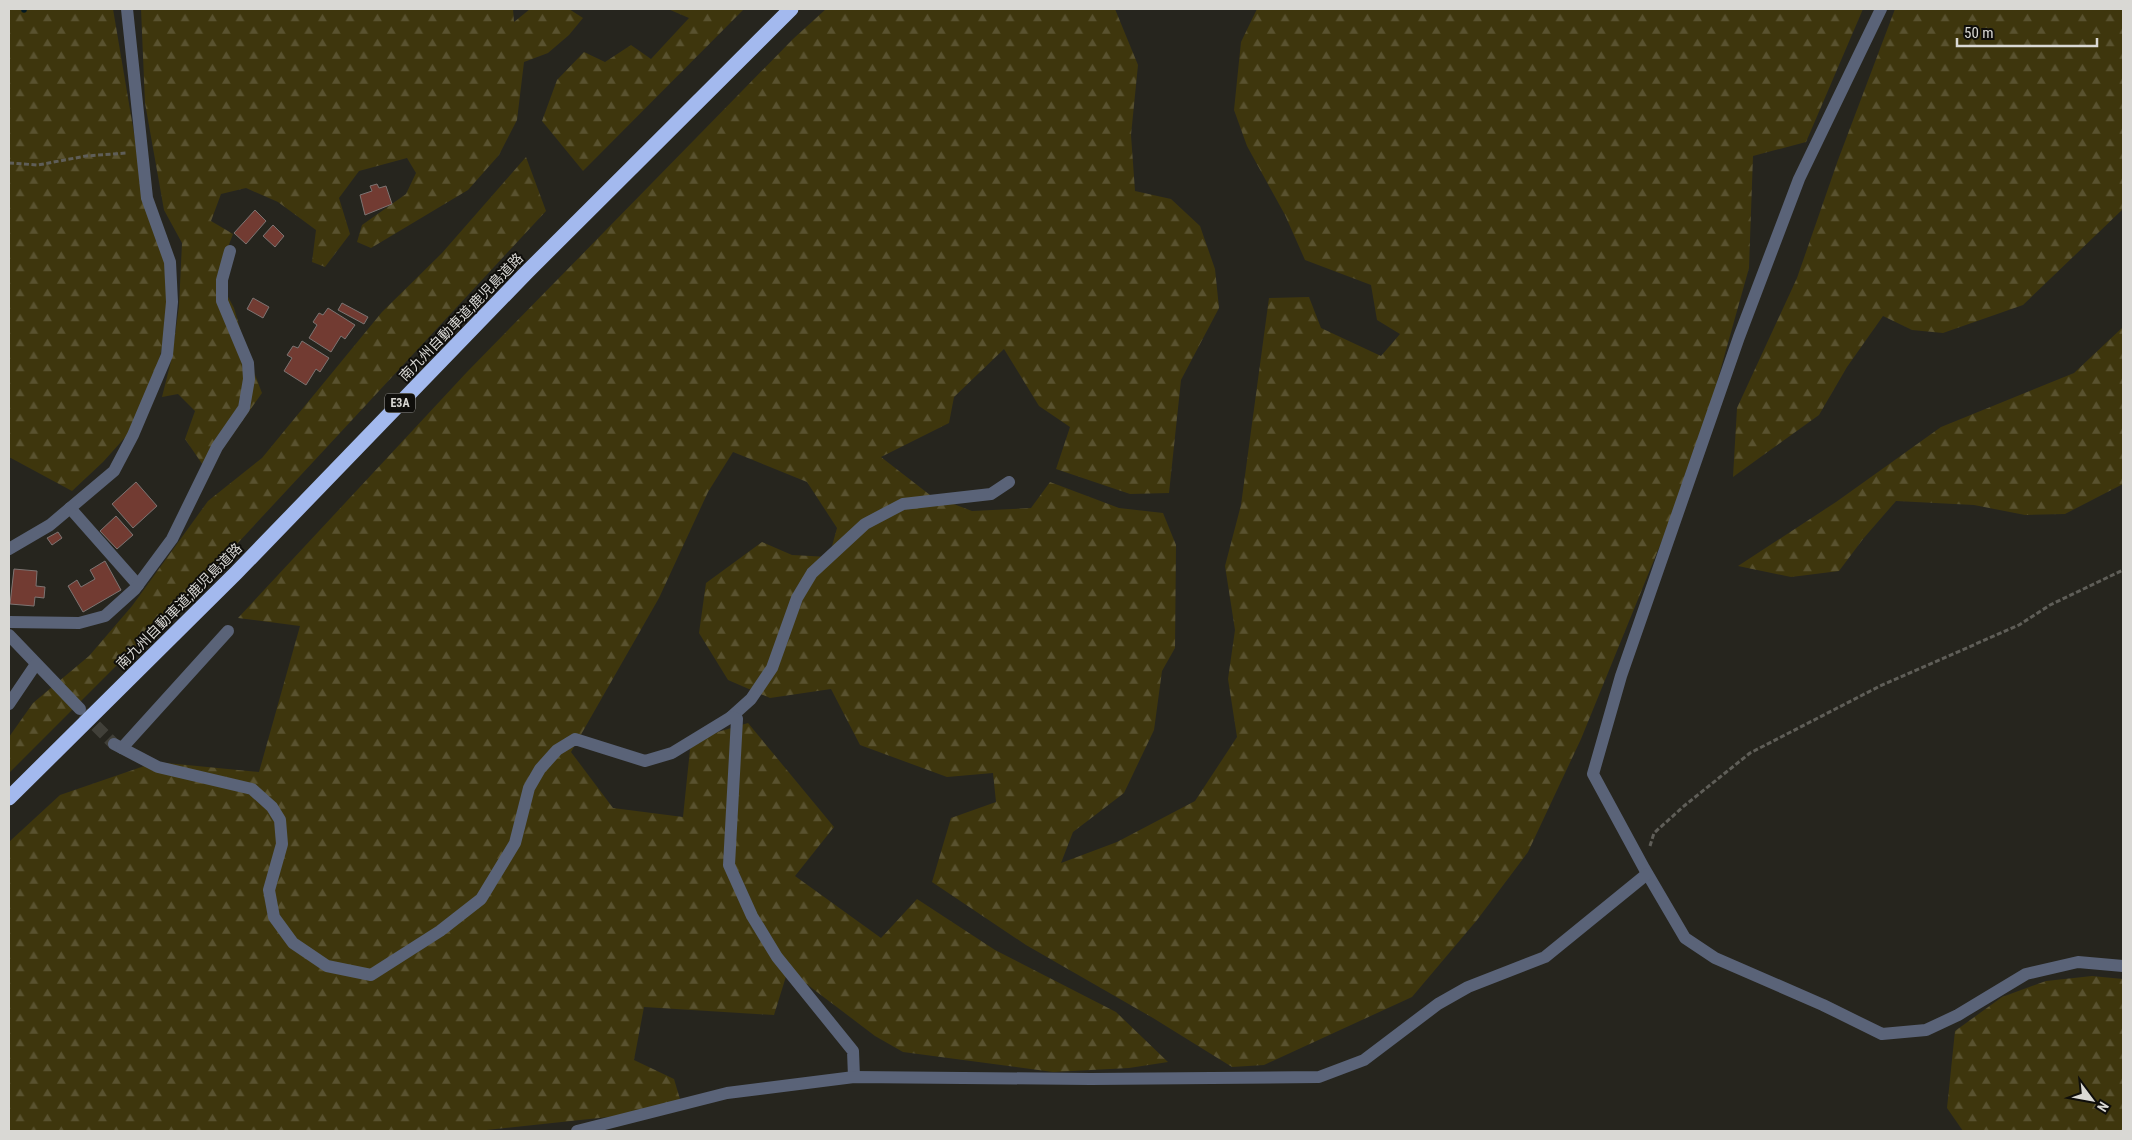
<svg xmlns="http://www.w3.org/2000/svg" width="2132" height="1140" font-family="'Roboto Condensed','Noto Sans JP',sans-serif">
  <defs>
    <pattern id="forest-firs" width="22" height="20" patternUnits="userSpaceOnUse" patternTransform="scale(1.25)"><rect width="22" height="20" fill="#3e360d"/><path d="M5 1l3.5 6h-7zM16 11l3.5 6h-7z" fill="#59522f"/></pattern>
  </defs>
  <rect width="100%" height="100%" fill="#26251e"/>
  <g fill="url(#forest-firs)">
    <polygon points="9,9 113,9 138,157 169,269 166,332 152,387 138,423 103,462 72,491 9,457"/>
    <polygon points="141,9 513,9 514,22 530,9 569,9 583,18 569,35 548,53 524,62 517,120 499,155 468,190 371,248 357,242 362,225 406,194 416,173 407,158 359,171 339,198 350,234 325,267 312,262 316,230 278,202 246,188 221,194 211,221 233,234 217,276 234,308 250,362 262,393 207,471 185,439 195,411 178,394 162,397 172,357 179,306 182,243 164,210 145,103"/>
    <polygon points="668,9 744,9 583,171 542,121 557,80 584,52 605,62 631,45 651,59 689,18"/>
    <polygon points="826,9 1115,9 1138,65 1131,135 1135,191 1171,199 1200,226 1215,269 1219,308 1181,380 1169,493 1130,494 1056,469 1070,427 1039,406 1004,349 954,397 949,423 881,457 930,495 972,511 1031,508 1050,482 1119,508 1163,513 1176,545 1175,648 1162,671 1154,730 1124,793 1073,832 1061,863 1117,842 1195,801 1237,737 1228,679 1235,630 1225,566 1241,505 1269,298 1309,297 1321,328 1381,356 1400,334 1377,320 1371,285 1305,260 1285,215 1247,146 1234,110 1241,42 1257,9 1863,9 1806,142 1753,156 1749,268 1696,457 1581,739 1528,852 1477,920 1412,997 1264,1065 1232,1067 1153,1018 1026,945 932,882 951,818 996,802 993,773 947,777 860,745 831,689 770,698 728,680 699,633 706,583 762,542 792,555 829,557 837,528 807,482 733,452 708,492 659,598 571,752 613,808 683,817 691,740 748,723 834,827 795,876 881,938 917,899 995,950 1116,1012 1168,1062 1129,1068 1053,1072 903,1052 875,1036 788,970 774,1015 644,1007 634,1060 674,1079 683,1109 477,1131 9,1131 9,842 60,795 156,762 259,772 300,626 238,618 467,372 793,39"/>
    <polygon points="1895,9 2123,9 2123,209 2023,305 1943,333 1912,330 1883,316 1847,367 1819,415 1733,477 1737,408 1797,278 1838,160"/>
    <polygon points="526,157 546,211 223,559 9,773 9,737 33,703 89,656 132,606 208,501 262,458 382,312 442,253"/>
    <polygon points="2123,327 2123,484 2065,514 2025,515 1974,505 1896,501 1863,539 1839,571 1791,577 1738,566 1836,502 1941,427 2074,373"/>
    <polygon points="2092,976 2123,979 2123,1131 1963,1131 1947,1108 1955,1031 2002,997 2046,981"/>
  </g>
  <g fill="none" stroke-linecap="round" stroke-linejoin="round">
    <polyline stroke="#051a22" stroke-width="5.5" points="24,9 24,10"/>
  </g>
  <g fill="#723b32" stroke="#7d7472">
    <polygon points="377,184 379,188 386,186 392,204 365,215 360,195 372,191 370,186"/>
    <polygon points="255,210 266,221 246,244 234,233"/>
    <polygon points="273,225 284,236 275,247 263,236"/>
    <polygon points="253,298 269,307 263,318 247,309"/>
    <polygon points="342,303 368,317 364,324 338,310"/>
    <polygon points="328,308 355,325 345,339 341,336 331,352 309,338 317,325 313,322 319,313 323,315"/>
    <polygon points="302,341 329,358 320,372 316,369 306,385 284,371 292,358 287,355 293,346 298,348"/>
    <polygon points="136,482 157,506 133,528 112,504"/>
    <polygon points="116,516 133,535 117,549 100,531"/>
    <polygon points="58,532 62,538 52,545 47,538"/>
    <polygon points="105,561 121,590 83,612 68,586 77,580 81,587 95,579 90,570"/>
    <polygon points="14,569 37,571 36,586 45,587 44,598 35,597 34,606 10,604"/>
  </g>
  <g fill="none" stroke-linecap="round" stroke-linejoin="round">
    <polyline stroke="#414039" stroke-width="12" stroke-dasharray="12 6" stroke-linecap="butt" points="83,713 114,744"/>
    <g stroke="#5f5e58" stroke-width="3" stroke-dasharray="5 2.5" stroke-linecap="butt">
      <polyline points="9,163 38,165 86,156 127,153"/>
      <polyline points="1650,846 1654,833 1684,806 1750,753 1880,686 2019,625 2050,605 2123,570"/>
    </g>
    <g stroke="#5a6378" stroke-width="12">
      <polyline points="1881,9 1799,179 1739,337 1621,676 1593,774 1644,868 1685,938 1715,958 1823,1005 1882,1034 1926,1030 1958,1015 2026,974 2078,962 2123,966"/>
      <polyline points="70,508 138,585"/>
      <polyline points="9,549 50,525 114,471 133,435 167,355 172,302 170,262 147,198 127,9"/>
      <polyline points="9,622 79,623 105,616 135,589 172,539 217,447 244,408 249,379 248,363 222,301 222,280 230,251"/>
      <polyline points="9,635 80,709"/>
      <polyline points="9,704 36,664"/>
      <polyline points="731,717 751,699 772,668 797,598 812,573 865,524 903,504 991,494 1009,482"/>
      <polyline points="114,744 158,767 252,789 272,807 280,820 282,844 269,890 274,917 293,943 327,966 371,975 440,931 481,899 515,843 529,788 540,769 557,750 575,739 645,761 672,753 731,717 737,719 729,865 752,916 777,957 853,1051 854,1077"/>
      <polyline points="122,748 228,631"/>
      <polyline points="577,1131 727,1093 854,1077 1091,1079 1319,1077 1364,1060 1438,1004 1468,987 1545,957 1647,874"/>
    </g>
    <polyline stroke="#a3b9ee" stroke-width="15" points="9,798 236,573 527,272 791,9"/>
  </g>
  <g text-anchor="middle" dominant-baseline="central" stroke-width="4" stroke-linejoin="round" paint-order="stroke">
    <rect fill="#0f0e0b" stroke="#9c9b98" stroke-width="1" x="385" y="393.5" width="30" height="19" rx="4"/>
    <g font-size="12" font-weight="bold" fill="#d9d8d4">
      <text x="400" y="403">E3A</text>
    </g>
    <g font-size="14" fill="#d9d8d4" stroke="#0f0e0b">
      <text transform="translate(461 317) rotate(-46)">南九州自動車道;鹿児島道路</text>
      <text transform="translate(179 606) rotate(-45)">南九州自動車道;鹿児島道路</text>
    </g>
  </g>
  <rect width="2132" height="1140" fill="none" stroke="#d9d8d4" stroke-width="20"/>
  <g transform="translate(2092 1100) rotate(122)" stroke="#0f0e0b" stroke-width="4" paint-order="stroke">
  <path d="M0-4L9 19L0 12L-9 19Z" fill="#d9d8d4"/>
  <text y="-8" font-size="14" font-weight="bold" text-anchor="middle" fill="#d9d8d4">N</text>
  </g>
  <path d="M1957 38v8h140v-8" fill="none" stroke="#d9d8d4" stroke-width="2.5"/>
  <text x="1964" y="38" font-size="15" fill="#d9d8d4" stroke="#0f0e0b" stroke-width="4" paint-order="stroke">50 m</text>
</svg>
